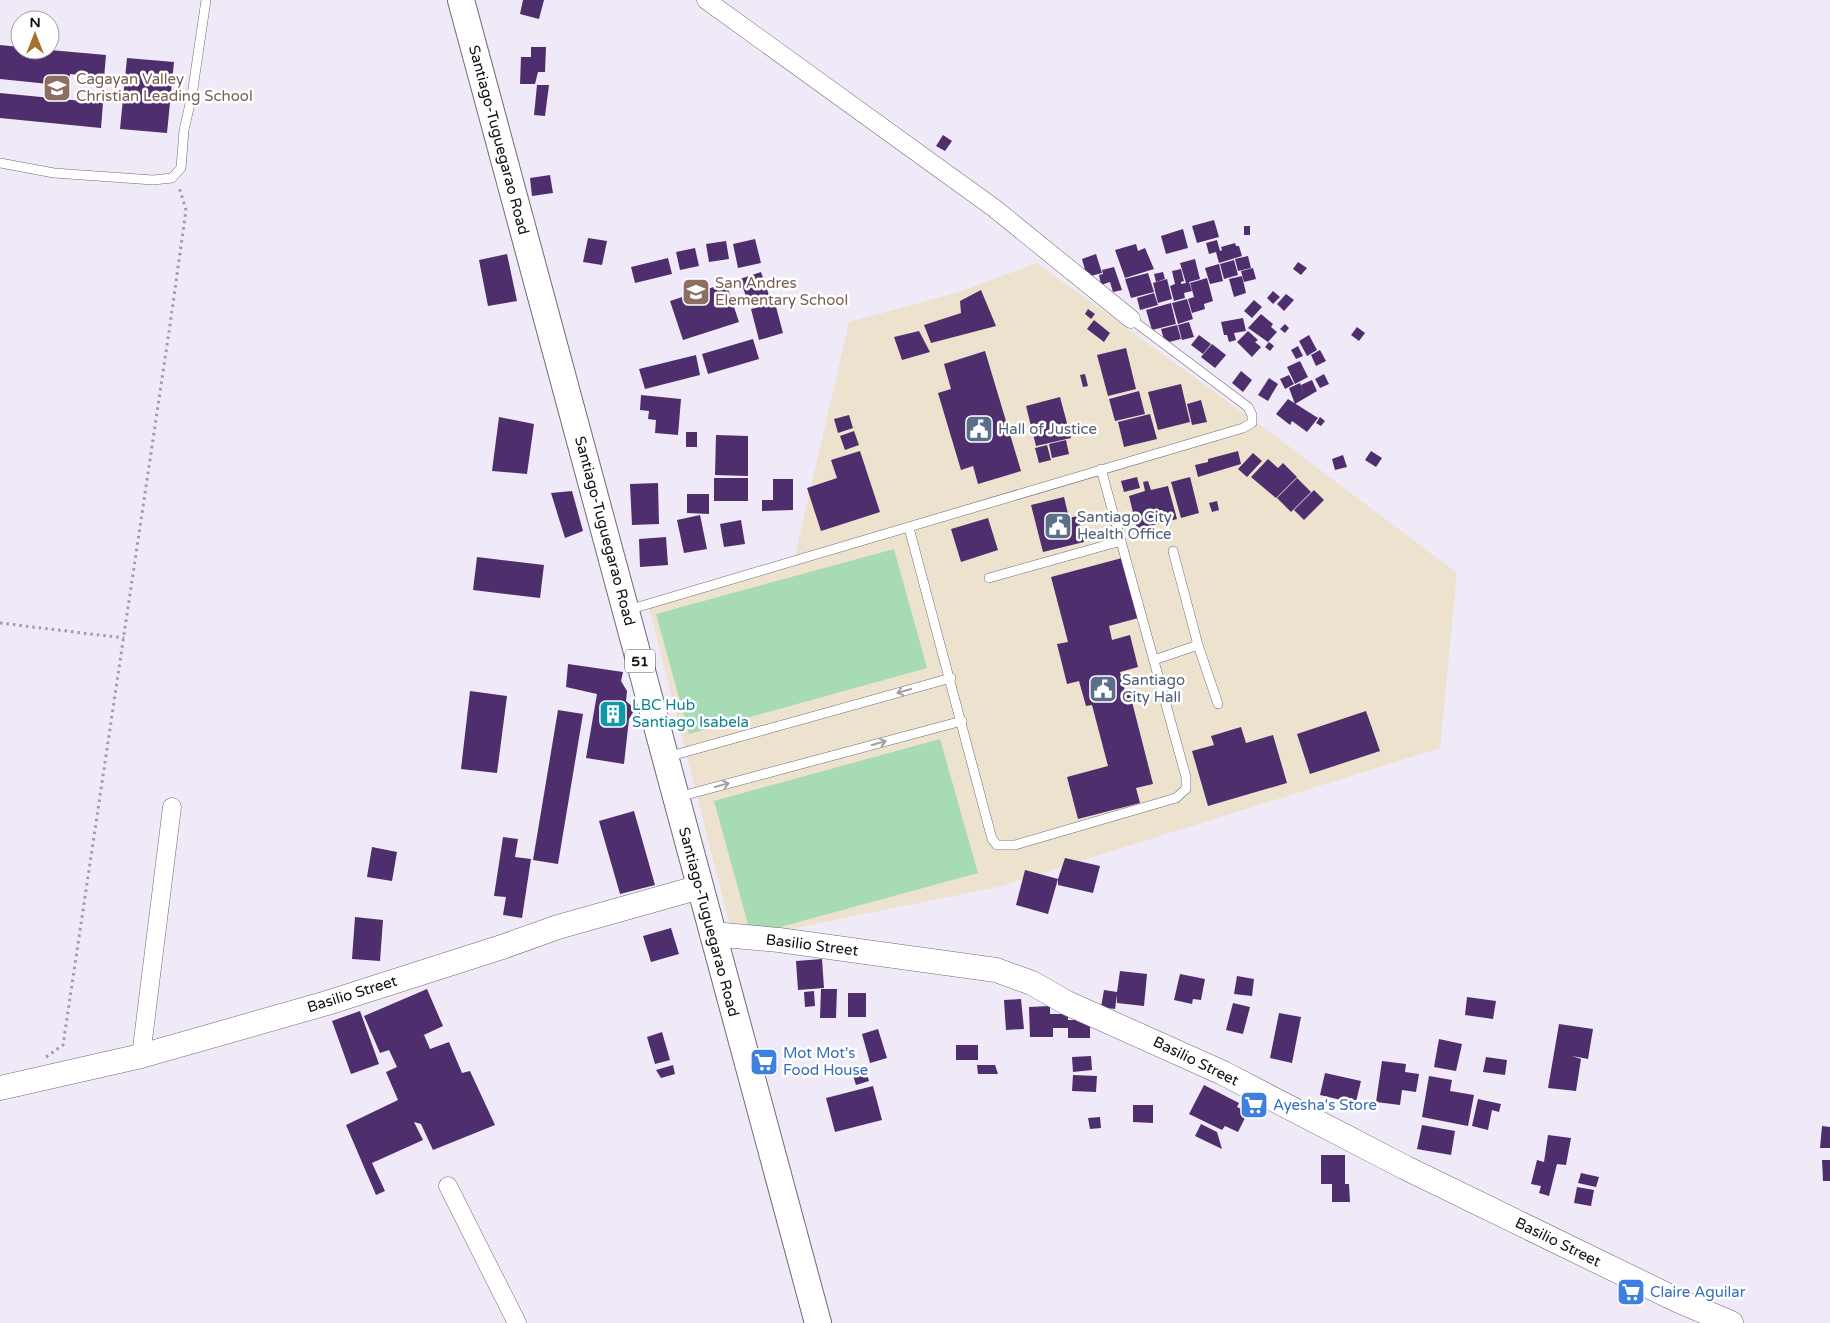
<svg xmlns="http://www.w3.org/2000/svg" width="1830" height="1323" font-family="'Varela Round',sans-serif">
  <rect width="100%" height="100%" fill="#f0eaf8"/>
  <polygon fill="#ece2cd" points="1037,263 1275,436 1457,573 1440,748 998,887 751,937 730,926 648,603 794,560 849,322 959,292"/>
  <g fill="#a7dbb3">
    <polygon points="894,549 927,668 689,734 656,614"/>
    <polygon points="940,739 978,873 751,935 714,801"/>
  </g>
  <g fill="#4f2e6d">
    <polygon points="523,0 544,0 539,19 520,14"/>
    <polygon points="0,45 20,47 20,50 50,50 106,55 104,78 70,74 68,86 0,79"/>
    <polygon points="531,47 546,47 545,72 538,72 535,84 520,84 521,57 531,57"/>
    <polygon points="127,58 174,62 167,133 120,129"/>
    <polygon points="537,85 549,85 545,116 534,115"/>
    <polygon points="0,93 103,103 101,128 0,118"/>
    <polygon points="943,135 952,141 945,151 936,146"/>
    <polygon points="550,175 553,193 532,196 530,178"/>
    <polygon points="1214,220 1219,237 1197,243 1192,226"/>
    <rect x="1244" y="226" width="6" height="9"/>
    <polygon points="1183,229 1188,248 1166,254 1161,236"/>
    <polygon points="588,238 607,241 602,265 583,262"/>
    <polygon points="755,239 761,263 738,268 733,244"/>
    <polygon points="1217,240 1220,251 1222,250 1221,247 1235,243 1236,246 1239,246 1242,256 1219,263 1216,252 1209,254 1206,243"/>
    <polygon points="726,241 729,259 709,262 706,244"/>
    <polygon points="1136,244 1138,251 1145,248 1154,269 1125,278 1115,250"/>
    <polygon points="695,248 699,266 680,270 676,252"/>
    <polygon points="507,254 517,301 488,306 479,260"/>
    <polygon points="1096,254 1102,273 1087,277 1082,259"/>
    <polygon points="1248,256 1251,268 1238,271 1235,259"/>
    <polygon points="668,258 672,274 635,283 631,267"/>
    <polygon points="1195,259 1200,279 1189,282 1192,291 1184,293 1185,298 1174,301 1170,286 1175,284 1172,271 1181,269 1184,281 1181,282 1181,284 1186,283 1180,263"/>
    <polygon points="1234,260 1238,275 1224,279 1220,264"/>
    <polygon points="1298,262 1307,268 1301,275 1293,269"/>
    <polygon points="1219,264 1223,281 1210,284 1205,268"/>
    <polygon points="1114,267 1122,290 1113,292 1110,282 1101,285 1099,275 1103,274 1102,270"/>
    <polygon points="1253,268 1256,279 1244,282 1241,271"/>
    <polygon points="761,272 769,295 748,302 740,279"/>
    <polygon points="1163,272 1165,279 1156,282 1154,274"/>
    <polygon points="1148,273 1154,292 1131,298 1125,279"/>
    <polygon points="1242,276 1246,293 1234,297 1229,279"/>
    <polygon points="1207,278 1213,301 1204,304 1205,309 1192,313 1188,299 1194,297 1190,283"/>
    <polygon points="1167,279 1172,299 1158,303 1153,283"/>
    <polygon points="726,283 739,322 683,340 670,301"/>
    <polygon points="981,290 996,326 931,343 924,325 961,313 960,301"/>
    <polygon points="1273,291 1280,297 1273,304 1267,298"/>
    <polygon points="1154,293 1158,305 1140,310 1137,298"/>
    <polygon points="1286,294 1294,300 1284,311 1277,304"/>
    <polygon points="1187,299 1193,319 1178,324 1172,303"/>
    <polygon points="1254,300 1262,307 1252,318 1244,311"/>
    <polygon points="775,303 783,333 759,340 751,309"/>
    <polygon points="1171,303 1176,324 1152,330 1146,310"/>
    <polygon points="1088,309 1095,314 1091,319 1085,314"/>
    <polygon points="1261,314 1273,324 1271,327 1277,332 1268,342 1248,328"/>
    <polygon points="1243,318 1246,331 1234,333 1236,340 1229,342 1227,335 1224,335 1221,322"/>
    <polygon points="1094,320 1110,333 1104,342 1087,329"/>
    <polygon points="1189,322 1194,337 1182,340 1178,325"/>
    <polygon points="1285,324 1289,328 1285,333 1280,329"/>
    <polygon points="1177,325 1181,339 1165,343 1161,329"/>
    <polygon points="1357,327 1365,333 1359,341 1351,335"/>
    <polygon points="919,331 930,352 902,360 894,337"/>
    <polygon points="1248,331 1258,340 1255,342 1261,347 1252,357 1237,342"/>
    <polygon points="1199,335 1211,344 1203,354 1191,345"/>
    <polygon points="1309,335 1317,350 1307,356 1299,341"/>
    <polygon points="753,339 759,359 708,374 702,354"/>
    <polygon points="1269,342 1274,346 1270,351 1265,347"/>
    <polygon points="1212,344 1226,355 1215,368 1201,357"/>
    <polygon points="1298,346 1303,356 1296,359 1291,350"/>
    <polygon points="1126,348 1136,389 1108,396 1097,355"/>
    <polygon points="1320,350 1326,361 1316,366 1311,355"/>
    <polygon points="985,351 1021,471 978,484 973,466 961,470 938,393 951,389 944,364"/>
    <polygon points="696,355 700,375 645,389 639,369"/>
    <polygon points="1300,361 1308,377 1295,384 1287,367"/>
    <polygon points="1241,371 1252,380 1243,392 1232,383"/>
    <polygon points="1085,374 1088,386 1083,387 1080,375"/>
    <polygon points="1324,374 1329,384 1320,388 1315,379"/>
    <polygon points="1289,375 1294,384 1285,389 1280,379"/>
    <polygon points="1269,378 1278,384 1268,401 1258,395"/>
    <polygon points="1312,380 1317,391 1295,404 1289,388 1300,383 1304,393 1301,385"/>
    <polygon points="1181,384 1190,422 1158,430 1148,392"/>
    <polygon points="1139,391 1145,414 1115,421 1109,399"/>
    <polygon points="641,395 681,399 678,435 655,433 656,420 648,419 649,411 640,410"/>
    <polygon points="1060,397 1071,438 1036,446 1026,406"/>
    <polygon points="1288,399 1318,418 1307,432 1292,421 1290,425 1276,414"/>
    <polygon points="1201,400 1207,422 1192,425 1187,404"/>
    <polygon points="1150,414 1157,439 1124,447 1118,422"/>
    <polygon points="849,415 853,428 838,433 834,419"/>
    <polygon points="499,417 534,424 527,474 492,471"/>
    <polygon points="1320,417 1325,421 1321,426 1316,423"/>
    <polygon points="854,431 859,445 845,450 840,436"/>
    <rect x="686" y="432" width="11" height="15"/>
    <polygon points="716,435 748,436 748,476 715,475"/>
    <polygon points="1066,440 1069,454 1052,458 1049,444"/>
    <polygon points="1047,445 1051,460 1039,463 1035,448"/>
    <polygon points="860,451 880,512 821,531 807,488 837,478 831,460"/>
    <polygon points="1238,451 1241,464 1198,477 1195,465 1208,462 1208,459"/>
    <polygon points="1371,451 1382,458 1376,467 1365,460"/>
    <polygon points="1253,453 1262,461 1247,477 1238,469"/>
    <polygon points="1343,455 1347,467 1335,470 1332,459"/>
    <polygon points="1268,459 1278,468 1283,463 1297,477 1276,498 1251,477"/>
    <polygon points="1137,477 1140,488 1124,492 1121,481"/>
    <polygon points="1190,477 1199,513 1181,518 1171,482"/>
    <rect x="714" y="478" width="34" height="23"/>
    <polygon points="1297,478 1311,492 1291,512 1277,498"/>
    <polygon points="773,479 793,479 793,510 762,511 762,500 773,500"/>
    <polygon points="1148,481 1151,490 1168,486 1177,519 1137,529 1129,496 1145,491 1143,482"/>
    <polygon points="658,483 659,524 632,525 630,484"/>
    <polygon points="1314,490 1324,500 1304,520 1294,510"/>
    <polygon points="572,491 583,531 565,538 551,493"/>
    <polygon points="687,494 709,494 709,514 687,513"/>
    <polygon points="1064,497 1069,518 1078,516 1084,542 1043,552 1031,505"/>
    <polygon points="1217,501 1219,510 1212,512 1209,503"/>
    <polygon points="700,515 707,549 684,553 677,520"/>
    <polygon points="988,518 998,550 961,562 951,529"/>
    <polygon points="741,520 745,544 724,547 720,524"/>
    <polygon points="666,537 668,565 640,567 639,539"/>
    <polygon points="477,557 544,565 540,598 473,590"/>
    <polygon points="1122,558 1138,618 1109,626 1112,640 1130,635 1138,667 1120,672 1126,695 1130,694 1153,784 1136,788 1140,803 1078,819 1067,777 1108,766 1092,705 1086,706 1079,681 1067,684 1057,644 1068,642 1051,577"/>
    <polygon points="568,664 623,672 621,681 627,691 626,701 635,709 629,719 624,764 586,758 597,694 566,687"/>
    <polygon points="470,691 507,696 497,773 461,769"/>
    <polygon points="558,710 583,714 558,864 533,860"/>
    <polygon points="1366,711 1380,751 1310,774 1297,734"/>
    <polygon points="1241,727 1246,743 1273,735 1287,783 1208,806 1192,751 1214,745 1211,736"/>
    <polygon points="634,811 655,885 620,894 599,821"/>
    <polygon points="503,837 518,839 515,857 531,859 522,918 503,915 506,897 494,896"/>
    <polygon points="372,847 397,852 392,881 367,877"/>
    <polygon points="1065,858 1100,866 1093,893 1058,885 1058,879"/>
    <polygon points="1025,870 1058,879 1048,914 1016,905"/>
    <polygon points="355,917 383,920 380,961 352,959"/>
    <polygon points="671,928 679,954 651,962 643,936"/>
    <polygon points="822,959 824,988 798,990 796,961"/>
    <polygon points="1120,971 1147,974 1144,1006 1117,1003 1117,995 1115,1009 1101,1007 1104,990 1117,992"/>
    <polygon points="1180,974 1205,979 1201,1000 1193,999 1192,1004 1174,1000"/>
    <polygon points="1237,976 1254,979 1252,996 1234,994"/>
    <polygon points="427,989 443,1026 411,1041 424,1035 430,1049 449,1042 462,1073 470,1071 495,1125 433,1150 421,1124 414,1122 423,1140 372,1163 385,1191 376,1195 346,1125 398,1100 386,1072 397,1067 389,1050 380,1053 364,1016"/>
    <polygon points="821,989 837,989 836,1018 820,1018"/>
    <polygon points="814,991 815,1006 805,1007 804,992"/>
    <rect x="848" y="993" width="18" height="24"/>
    <polygon points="1467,997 1496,1001 1493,1019 1465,1015"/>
    <polygon points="1021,999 1024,1029 1006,1030 1004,1000"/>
    <polygon points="1233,1003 1250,1007 1243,1034 1226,1030"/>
    <polygon points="1050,1006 1050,1014 1068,1014 1068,1020 1090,1020 1090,1038 1068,1038 1068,1028 1053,1028 1053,1037 1030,1037 1029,1007"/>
    <polygon points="360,1011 379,1064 351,1074 332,1021"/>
    <polygon points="1279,1013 1301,1017 1292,1063 1270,1058"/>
    <polygon points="1559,1024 1593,1029 1588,1059 1572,1056 1581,1059 1576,1091 1548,1088"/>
    <polygon points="878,1029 887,1058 870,1063 862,1034"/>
    <polygon points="662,1032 670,1060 655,1064 647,1037"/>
    <polygon points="1439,1039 1462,1044 1456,1071 1434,1067"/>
    <rect x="956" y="1045" width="22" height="15"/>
    <polygon points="1091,1056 1092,1070 1073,1072 1072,1057"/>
    <polygon points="1486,1057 1507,1060 1505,1075 1483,1072"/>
    <polygon points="1382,1061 1406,1064 1405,1072 1419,1074 1416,1092 1402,1090 1400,1105 1376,1102"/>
    <polygon points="673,1065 675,1074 661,1078 656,1070"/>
    <polygon points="977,1065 995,1065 998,1074 978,1074"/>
    <polygon points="865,1068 869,1081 856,1085 852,1072"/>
    <polygon points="1325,1073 1361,1081 1354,1110 1340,1107 1341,1100 1320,1095"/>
    <polygon points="1073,1075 1097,1076 1096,1092 1072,1091"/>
    <polygon points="1429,1076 1452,1080 1450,1091 1474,1095 1468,1126 1422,1117"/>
    <polygon points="1204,1085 1239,1103 1237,1107 1248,1112 1238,1132 1225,1126 1222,1130 1189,1114"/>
    <polygon points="873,1086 882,1120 835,1132 826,1098"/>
    <polygon points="1478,1099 1501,1104 1499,1112 1492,1110 1488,1130 1472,1126"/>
    <polygon points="1133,1105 1153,1105 1153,1123 1133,1122"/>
    <polygon points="1100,1117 1101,1128 1090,1129 1088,1118"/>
    <polygon points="1201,1124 1217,1132 1222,1149 1195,1136"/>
    <polygon points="1422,1125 1455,1131 1451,1155 1417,1149"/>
    <polygon points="1822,1126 1830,1127 1830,1148 1820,1148"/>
    <polygon points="1548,1135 1571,1138 1566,1165 1557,1164 1549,1196 1539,1193 1541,1186 1531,1184 1537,1160 1544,1162"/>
    <polygon points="1321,1155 1345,1155 1345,1184 1349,1184 1350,1202 1332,1202 1332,1184 1321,1184"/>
    <polygon points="1822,1160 1830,1160 1830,1181 1823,1181"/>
    <polygon points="1581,1173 1599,1177 1596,1187 1578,1183"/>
    <polygon points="1577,1187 1594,1190 1591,1206 1574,1203"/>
  </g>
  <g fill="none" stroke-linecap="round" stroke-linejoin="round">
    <defs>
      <g id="lane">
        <polyline points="0,163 54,173 153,180 172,178 181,168 184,130 192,95 206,0"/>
        <polyline points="909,528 992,839 997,845 1015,845 1176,798 1186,789 1186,777 1101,469"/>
        <polyline points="989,578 1121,541"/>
        <polyline points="628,610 1243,428 1252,423 1252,415 1248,407 1131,319"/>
        <polyline points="1198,645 1218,704"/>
        <polyline points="1154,660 1198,645 1173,551"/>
        <polyline points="667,757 951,678"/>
        <polyline points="678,797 962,721"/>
      </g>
      <g id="street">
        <polyline points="706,0 994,208 1131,319"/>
        <polyline points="141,1056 172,807"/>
        <polyline points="448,1186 517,1323"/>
      </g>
      <g id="secondary">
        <polyline points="712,934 779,940 996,970 1032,983 1067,1003 1223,1073 1406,1168 1677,1300 1731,1323"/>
        <polyline points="0,1088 141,1056 327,1003 502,947 558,927 700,887"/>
      </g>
      <polyline id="primary" points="461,0 818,1323"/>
    </defs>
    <use href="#lane" stroke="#706a76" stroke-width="10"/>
    <use href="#street" stroke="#706a76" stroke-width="19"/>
    <use href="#secondary" stroke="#706a76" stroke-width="25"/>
    <use href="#primary" stroke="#706a76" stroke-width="28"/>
    <g stroke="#a19ca7" stroke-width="3" stroke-dasharray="2.5 4" stroke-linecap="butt">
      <polyline points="0,623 124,638"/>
      <polyline points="46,1057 63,1045 170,325 186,210 179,187"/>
    </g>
    <use href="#lane" stroke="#fff" stroke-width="9"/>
    <use href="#street" stroke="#fff" stroke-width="18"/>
    <use href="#secondary" stroke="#fff" stroke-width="24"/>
    <use href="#primary" stroke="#fff" stroke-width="26"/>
  </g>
  <defs><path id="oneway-shaft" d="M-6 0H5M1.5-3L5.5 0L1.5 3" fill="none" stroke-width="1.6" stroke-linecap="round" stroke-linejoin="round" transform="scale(1.25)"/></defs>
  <g stroke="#9f9fa1">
    <use href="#oneway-shaft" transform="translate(904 691) rotate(164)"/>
    <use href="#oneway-shaft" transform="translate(879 743) rotate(-15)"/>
    <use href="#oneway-shaft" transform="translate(722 785) rotate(-15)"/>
  </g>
  <defs>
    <symbol id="school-square" viewBox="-11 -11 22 22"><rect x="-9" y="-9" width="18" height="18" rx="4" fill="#8d6e63" stroke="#fff"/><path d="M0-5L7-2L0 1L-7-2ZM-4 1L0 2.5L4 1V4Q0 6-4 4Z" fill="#fff"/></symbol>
    <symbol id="civic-square" viewBox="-11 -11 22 22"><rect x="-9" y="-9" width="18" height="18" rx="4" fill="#5c6f8a" stroke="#fff"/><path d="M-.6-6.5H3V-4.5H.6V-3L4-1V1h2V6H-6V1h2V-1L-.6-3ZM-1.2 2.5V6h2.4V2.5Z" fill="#fff"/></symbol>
    <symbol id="building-square" viewBox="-11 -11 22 22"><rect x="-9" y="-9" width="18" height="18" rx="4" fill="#0f9aa8" stroke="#fff"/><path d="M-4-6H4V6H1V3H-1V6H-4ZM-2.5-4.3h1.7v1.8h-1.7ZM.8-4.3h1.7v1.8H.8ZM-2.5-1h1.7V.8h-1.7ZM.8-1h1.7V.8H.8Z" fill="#fff"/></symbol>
    <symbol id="supermarket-square" viewBox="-11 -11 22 22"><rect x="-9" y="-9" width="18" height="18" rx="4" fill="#3f7fe0" stroke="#fff"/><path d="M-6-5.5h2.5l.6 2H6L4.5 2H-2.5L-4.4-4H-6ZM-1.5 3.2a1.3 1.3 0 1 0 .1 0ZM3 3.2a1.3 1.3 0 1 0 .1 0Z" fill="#fff"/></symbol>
  </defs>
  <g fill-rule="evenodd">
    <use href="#school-square" x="41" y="72" width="32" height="32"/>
    <use href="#school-square" x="680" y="276" width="32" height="32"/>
    <use href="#civic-square" x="963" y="413" width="32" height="32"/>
    <use href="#civic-square" x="1042" y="510" width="32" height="32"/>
    <use href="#civic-square" x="1087" y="673" width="32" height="32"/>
    <use href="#building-square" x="597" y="698" width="32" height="32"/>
    <use href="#supermarket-square" x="748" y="1046" width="32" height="32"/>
    <use href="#supermarket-square" x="1238" y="1089" width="32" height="32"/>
    <use href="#supermarket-square" x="1615" y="1276" width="32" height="32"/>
  </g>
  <g text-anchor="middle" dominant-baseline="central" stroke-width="5" stroke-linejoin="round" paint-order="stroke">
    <rect fill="#fff" stroke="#58565a" stroke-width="1" x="625" y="649.5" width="30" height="23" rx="4"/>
    <g font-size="14" font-weight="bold" fill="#100e13">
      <text x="640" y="661">51</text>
    </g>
    <g font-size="15" fill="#785e54" stroke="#fff" text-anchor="start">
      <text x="76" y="79">Cagayan Valley<tspan x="76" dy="17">Christian Leading School</tspan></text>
      <text x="715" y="283">San Andres<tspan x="715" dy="17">Elementary School</tspan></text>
    </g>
    <g font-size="15" fill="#100e13" stroke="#fff">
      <text transform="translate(499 140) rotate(75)">Santiago-Tuguegarao Road</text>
      <text transform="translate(605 531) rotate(75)">Santiago-Tuguegarao Road</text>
      <text transform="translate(709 922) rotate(75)">Santiago-Tuguegarao Road</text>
      <text transform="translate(812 945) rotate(7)">Basilio Street</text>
      <text transform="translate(352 994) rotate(-17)">Basilio Street</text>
      <text transform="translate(1196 1061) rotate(26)">Basilio Street</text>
      <text transform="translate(1558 1242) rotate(26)">Basilio Street</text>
    </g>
    <g font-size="15" fill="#4e5e75" stroke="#fff" text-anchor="start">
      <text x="998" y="429">Hall of Justice</text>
      <text x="1077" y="517">Santiago City<tspan x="1077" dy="17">Health Office</tspan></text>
      <text x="1122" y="680">Santiago<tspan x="1122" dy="17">City Hall</tspan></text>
    </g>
    <g font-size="15" fill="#0d838f" stroke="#fff" text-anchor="start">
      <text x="632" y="705">LBC Hub<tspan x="632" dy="17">Santiago Isabela</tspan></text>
    </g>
    <g font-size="15" fill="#366cbe" stroke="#fff" text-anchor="start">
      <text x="783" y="1053">Mot Mot's<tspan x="783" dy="17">Food House</tspan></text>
      <text x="1273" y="1105">Ayesha's Store</text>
      <text x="1650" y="1292">Claire Aguilar</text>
    </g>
  </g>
  <g transform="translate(35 35)"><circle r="24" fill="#ffffff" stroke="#9f9fa1"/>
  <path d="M0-4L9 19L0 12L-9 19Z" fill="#a7722c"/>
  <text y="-8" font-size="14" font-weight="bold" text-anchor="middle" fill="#100e13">N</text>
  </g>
</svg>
